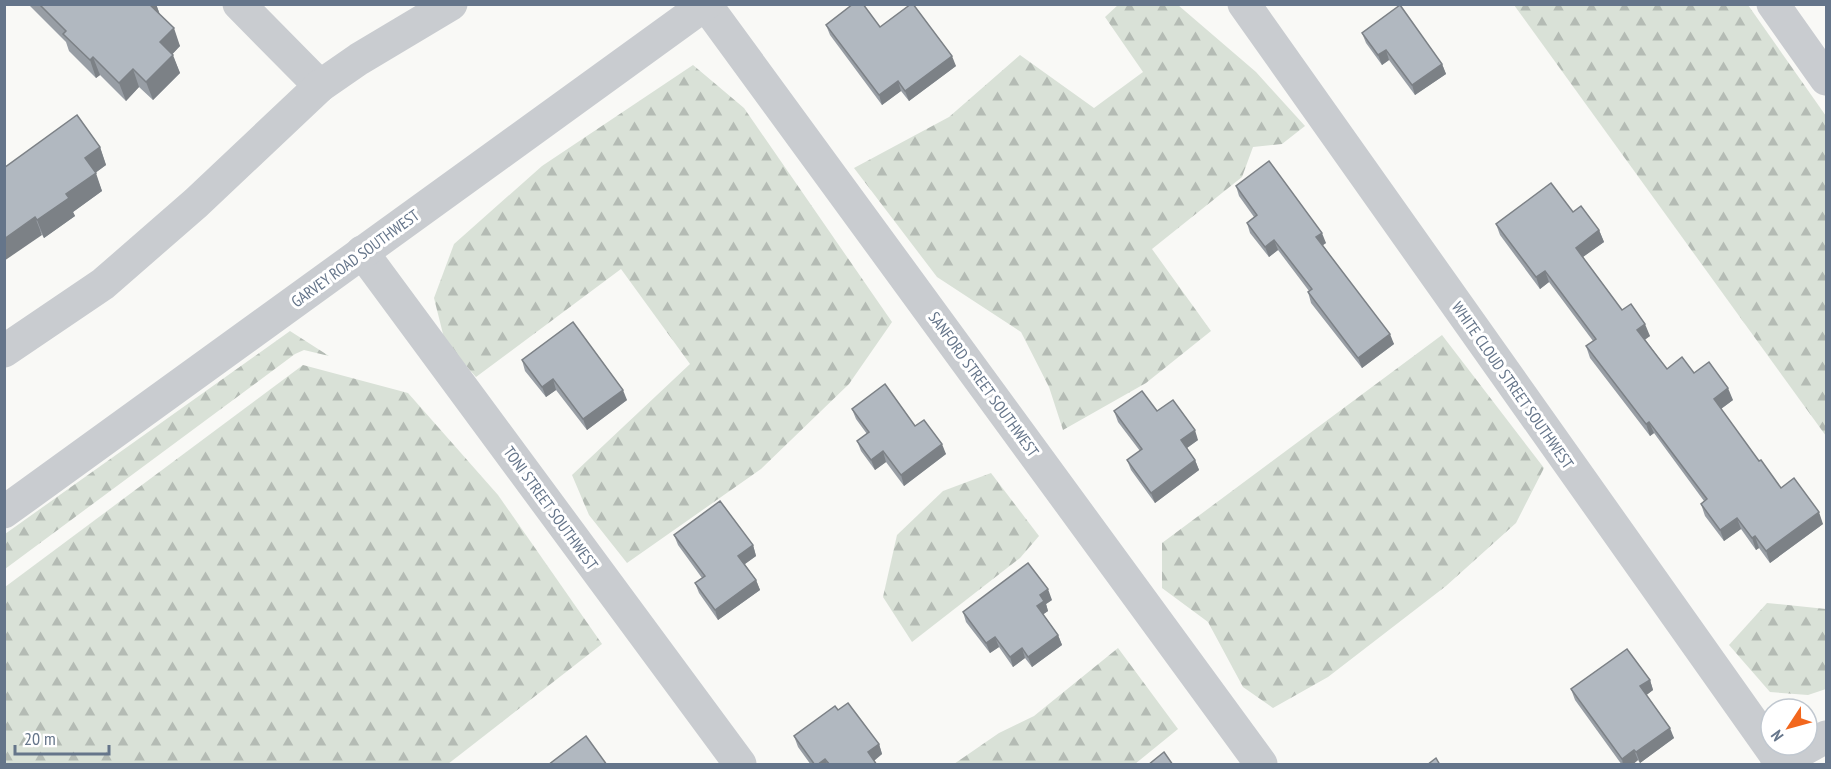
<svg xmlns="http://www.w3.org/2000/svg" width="1831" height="769" font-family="'PT Sans Narrow',sans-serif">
  <defs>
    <pattern id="forest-firs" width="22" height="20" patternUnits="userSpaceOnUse" patternTransform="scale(1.5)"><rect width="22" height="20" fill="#d9e1d7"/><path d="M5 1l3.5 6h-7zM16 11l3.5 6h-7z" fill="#b4bbb4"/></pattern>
  </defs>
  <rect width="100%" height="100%" fill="#f9f9f6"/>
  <g fill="url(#forest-firs)">
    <polygon points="1119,4 1178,5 1256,72 1305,126 1282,144 1253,147 1242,177 1152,249 1211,331 1146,383 1063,430 1049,387 1021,332 937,277 854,168 949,117 1020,55 1094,108 1143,72 1105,17"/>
    <polygon points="1514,5 1748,5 1826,116 1826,436"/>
    <polygon points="693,65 744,108 892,322 849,384 761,469 627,563 589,515 572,475 690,364 621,269 476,377 445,342 434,298 454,244 542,166"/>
    <polygon points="290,331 329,356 304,350 295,354 5,569 5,534"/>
    <polygon points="1442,335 1544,468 1516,523 1446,586 1328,677 1273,708 1243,687 1208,622 1162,588 1162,543"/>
    <polygon points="303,365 408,393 498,495 602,644 448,764 5,764 5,587"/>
    <polygon points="991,473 1039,536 1020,558 912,642 883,597 897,535 943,491"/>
    <polygon points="1767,603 1826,609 1826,689 1808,695 1770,692 1729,645"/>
    <polygon points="1118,648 1178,729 1135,764 954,764 999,733 1034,716"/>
  </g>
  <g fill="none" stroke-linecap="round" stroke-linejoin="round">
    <g stroke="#c9ccd0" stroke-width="33">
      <polyline points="239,4 320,86"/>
      <polyline points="1244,4 1782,764"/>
      <polyline points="1773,4 1826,79"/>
      <polyline points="706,5 1261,764"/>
      <polyline points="362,252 740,764"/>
      <polyline points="4,351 103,284 196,203 320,86 359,59 451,4"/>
      <polyline points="4,512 706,4"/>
      <polyline points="1777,764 1826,737"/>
    </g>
  </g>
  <g fill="#989ea5">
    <polygon points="28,4 156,4 160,15 180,46 172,54 180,73 153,100 139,87 126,101 100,75 96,78 69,51 66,42"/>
    <polygon points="826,25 880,27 956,66 909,101 901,91 882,105 830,35"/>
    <polygon points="1362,33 1442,64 1446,74 1415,95 1389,60 1382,65 1366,43"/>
    <polygon points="100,147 106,165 95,173 102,191 73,212 75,216 44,238 4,168"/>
    <polygon points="1236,186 1326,243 1323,245 1394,344 1362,368 1311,303 1308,292 1309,291 1278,250 1269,257 1250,233 1247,223 1254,217 1239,196"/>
    <polygon points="1573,212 1599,230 1604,242 1583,257 1622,310 1650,336 1645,339 1667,369 1694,373 1733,400 1721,409 1759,461 1781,488 1823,524 1770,563 1759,548 1756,550 1741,529 1724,541 1705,516 1701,504 1704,501 1654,433 1650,436 1590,358 1586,346 1593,341 1549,282 1540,289 1500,235 1496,224"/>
    <polygon points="522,360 627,400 587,430 556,390 546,397 525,371"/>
    <polygon points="852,409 915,426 946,454 904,486 886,462 875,470 861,451 857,441 867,434 856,419"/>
    <polygon points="1114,411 1157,411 1198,440 1187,448 1195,460 1199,470 1155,503 1131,470 1127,460 1140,451 1118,422"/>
    <polygon points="674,535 753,545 756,556 745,564 756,580 760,590 718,620 699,593 695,583 702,578 678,545"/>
    <polygon points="1052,600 1046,604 1048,611 1043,614 1058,635 1062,645 1032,667 1025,658 1013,667 999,647 990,653 966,622 963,612"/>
    <polygon points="1650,680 1653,690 1646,695 1674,738 1640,763 1638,760 1632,765 1622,765 1575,700 1571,689"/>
    <polygon points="838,710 879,744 882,754 874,761 877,765 811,765 798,747 794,736"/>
  </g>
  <g fill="#7c8186">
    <polygon points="148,4 156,4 160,15"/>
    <polygon points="174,28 180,46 167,60 160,42"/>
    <polygon points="1386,50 1389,60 1382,65 1378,55"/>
    <polygon points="173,55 180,73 153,100 146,82"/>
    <polygon points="952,56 956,66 909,101 905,91"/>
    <polygon points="93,57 100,75 96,78 90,60"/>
    <polygon points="1442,64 1446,74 1415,95 1412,85"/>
    <polygon points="133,69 139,87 126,101 119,83"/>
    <polygon points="898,81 901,91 882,105 879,95"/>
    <polygon points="100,147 106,165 91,176 85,158"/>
    <polygon points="96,173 102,191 73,212 75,216 44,238 37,220 66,194"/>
    <polygon points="35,217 42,235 4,261 4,239"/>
    <polygon points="1599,230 1604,242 1580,259 1576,248"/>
    <polygon points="1322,233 1326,243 1320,247 1316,237"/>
    <polygon points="1274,240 1278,250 1269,257 1265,247"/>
    <polygon points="1545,271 1549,282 1540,289 1536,277"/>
    <polygon points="1645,324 1650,336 1642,342 1637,330"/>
    <polygon points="1390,334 1394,344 1362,368 1358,358"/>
    <polygon points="553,379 556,390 546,397 542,387"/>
    <polygon points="1728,388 1733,400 1718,411 1714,399"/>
    <polygon points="623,390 627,400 587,430 583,419"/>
    <polygon points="1649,422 1654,433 1650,436 1646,424"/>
    <polygon points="1195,430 1198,440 1184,450 1181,440"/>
    <polygon points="942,444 946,454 904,486 901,475"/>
    <polygon points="883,451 886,462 875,470 871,460"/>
    <polygon points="1195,460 1199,470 1155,503 1151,493"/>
    <polygon points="1819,512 1823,524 1770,563 1766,551"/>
    <polygon points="1737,518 1741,529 1724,541 1720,530"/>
    <polygon points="1755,536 1759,548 1756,550 1752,538"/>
    <polygon points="753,545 756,556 742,566 738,556"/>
    <polygon points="756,580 760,590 718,620 715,610"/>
    <polygon points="1048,589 1052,600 1046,604 1048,611 1041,616 1037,606 1040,595"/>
    <polygon points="1058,635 1062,645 1032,667 1028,657"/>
    <polygon points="995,637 999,647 990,653 986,643"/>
    <polygon points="1022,648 1025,658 1013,667 1010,657"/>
    <polygon points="1650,680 1653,690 1644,697 1640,686"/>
    <polygon points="1670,728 1674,738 1640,763 1636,752"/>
    <polygon points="879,744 882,754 871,763 868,752"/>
    <polygon points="1634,750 1638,760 1632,765 1623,765 1622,759"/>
    <polygon points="825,759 828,765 817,765"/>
  </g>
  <g fill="#b1b8c0" stroke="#7c8186" stroke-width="1.5">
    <polygon points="39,4 149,4 174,28 160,42 173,55 146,82 133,69 119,83 93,57 90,60 63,34 66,31"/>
    <polygon points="853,4 863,4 880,27 911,4 913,4 952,56 905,91 898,81 879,95 826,25"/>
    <polygon points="1400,5 1442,64 1412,85 1386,50 1378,55 1362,33"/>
    <polygon points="77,115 100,147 85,158 96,173 66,194 69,198 37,220 35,217 4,239 4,168"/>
    <polygon points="1269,161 1322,233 1316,237 1390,334 1358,358 1308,292 1312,289 1274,240 1265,247 1247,223 1257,215 1236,186"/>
    <polygon points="1551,183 1573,212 1581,206 1599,230 1576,248 1622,310 1631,304 1645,324 1637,330 1667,369 1682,357 1694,373 1709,362 1728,388 1714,399 1759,461 1761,460 1781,488 1794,478 1819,512 1766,551 1755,536 1752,538 1737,518 1720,530 1701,504 1707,499 1649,422 1646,424 1586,346 1596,339 1545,271 1536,277 1496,224"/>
    <polygon points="573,322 623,390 583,419 553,379 542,387 522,360"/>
    <polygon points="885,384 915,426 924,420 942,444 901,475 883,451 871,460 857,441 869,432 852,409"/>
    <polygon points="1142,391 1157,411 1173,400 1195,430 1181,440 1195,460 1151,493 1127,460 1142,449 1114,411"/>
    <polygon points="720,501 753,545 738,556 756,580 715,610 695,583 705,576 674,535"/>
    <polygon points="1028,563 1048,589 1040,595 1044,601 1037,606 1058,635 1028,657 1022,648 1010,657 995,637 986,643 963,612"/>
    <polygon points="1627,649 1650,680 1640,686 1670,728 1636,752 1634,750 1622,759 1571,689"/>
    <polygon points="848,703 879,744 868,752 877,765 830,765 825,759 817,765 815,765 794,736 835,706 838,710"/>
    <polygon points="586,736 607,765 548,765"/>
    <polygon points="1164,752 1173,765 1148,765"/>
    <polygon points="1436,758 1440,765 1427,765"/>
  </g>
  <g text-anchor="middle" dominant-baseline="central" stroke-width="6" stroke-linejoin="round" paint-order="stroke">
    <g font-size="16" fill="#65758a" stroke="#fff">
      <text transform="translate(355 258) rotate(-36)">GARVEY ROAD SOUTHWEST</text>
      <text transform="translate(984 384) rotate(54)">SANFORD STREET SOUTHWEST</text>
      <text transform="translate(1513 385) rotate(55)">WHITE CLOUD STREET SOUTHWEST</text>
      <text transform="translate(551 508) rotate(54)">TONI STREET SOUTHWEST</text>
    </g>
  </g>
  <rect width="1831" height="769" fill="none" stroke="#65758a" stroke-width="12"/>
  <g transform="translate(1789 727) rotate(234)"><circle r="28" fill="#ffffff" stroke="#c1c8d0" stroke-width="1.5"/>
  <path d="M0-4.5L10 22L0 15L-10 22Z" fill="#f2671d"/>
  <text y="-9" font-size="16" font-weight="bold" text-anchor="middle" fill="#65758a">N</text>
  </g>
  <path d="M15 745v9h94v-9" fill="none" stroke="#65758a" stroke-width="3"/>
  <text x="24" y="745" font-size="18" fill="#65758a" stroke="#ffffff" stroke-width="4.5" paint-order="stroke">20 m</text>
</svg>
